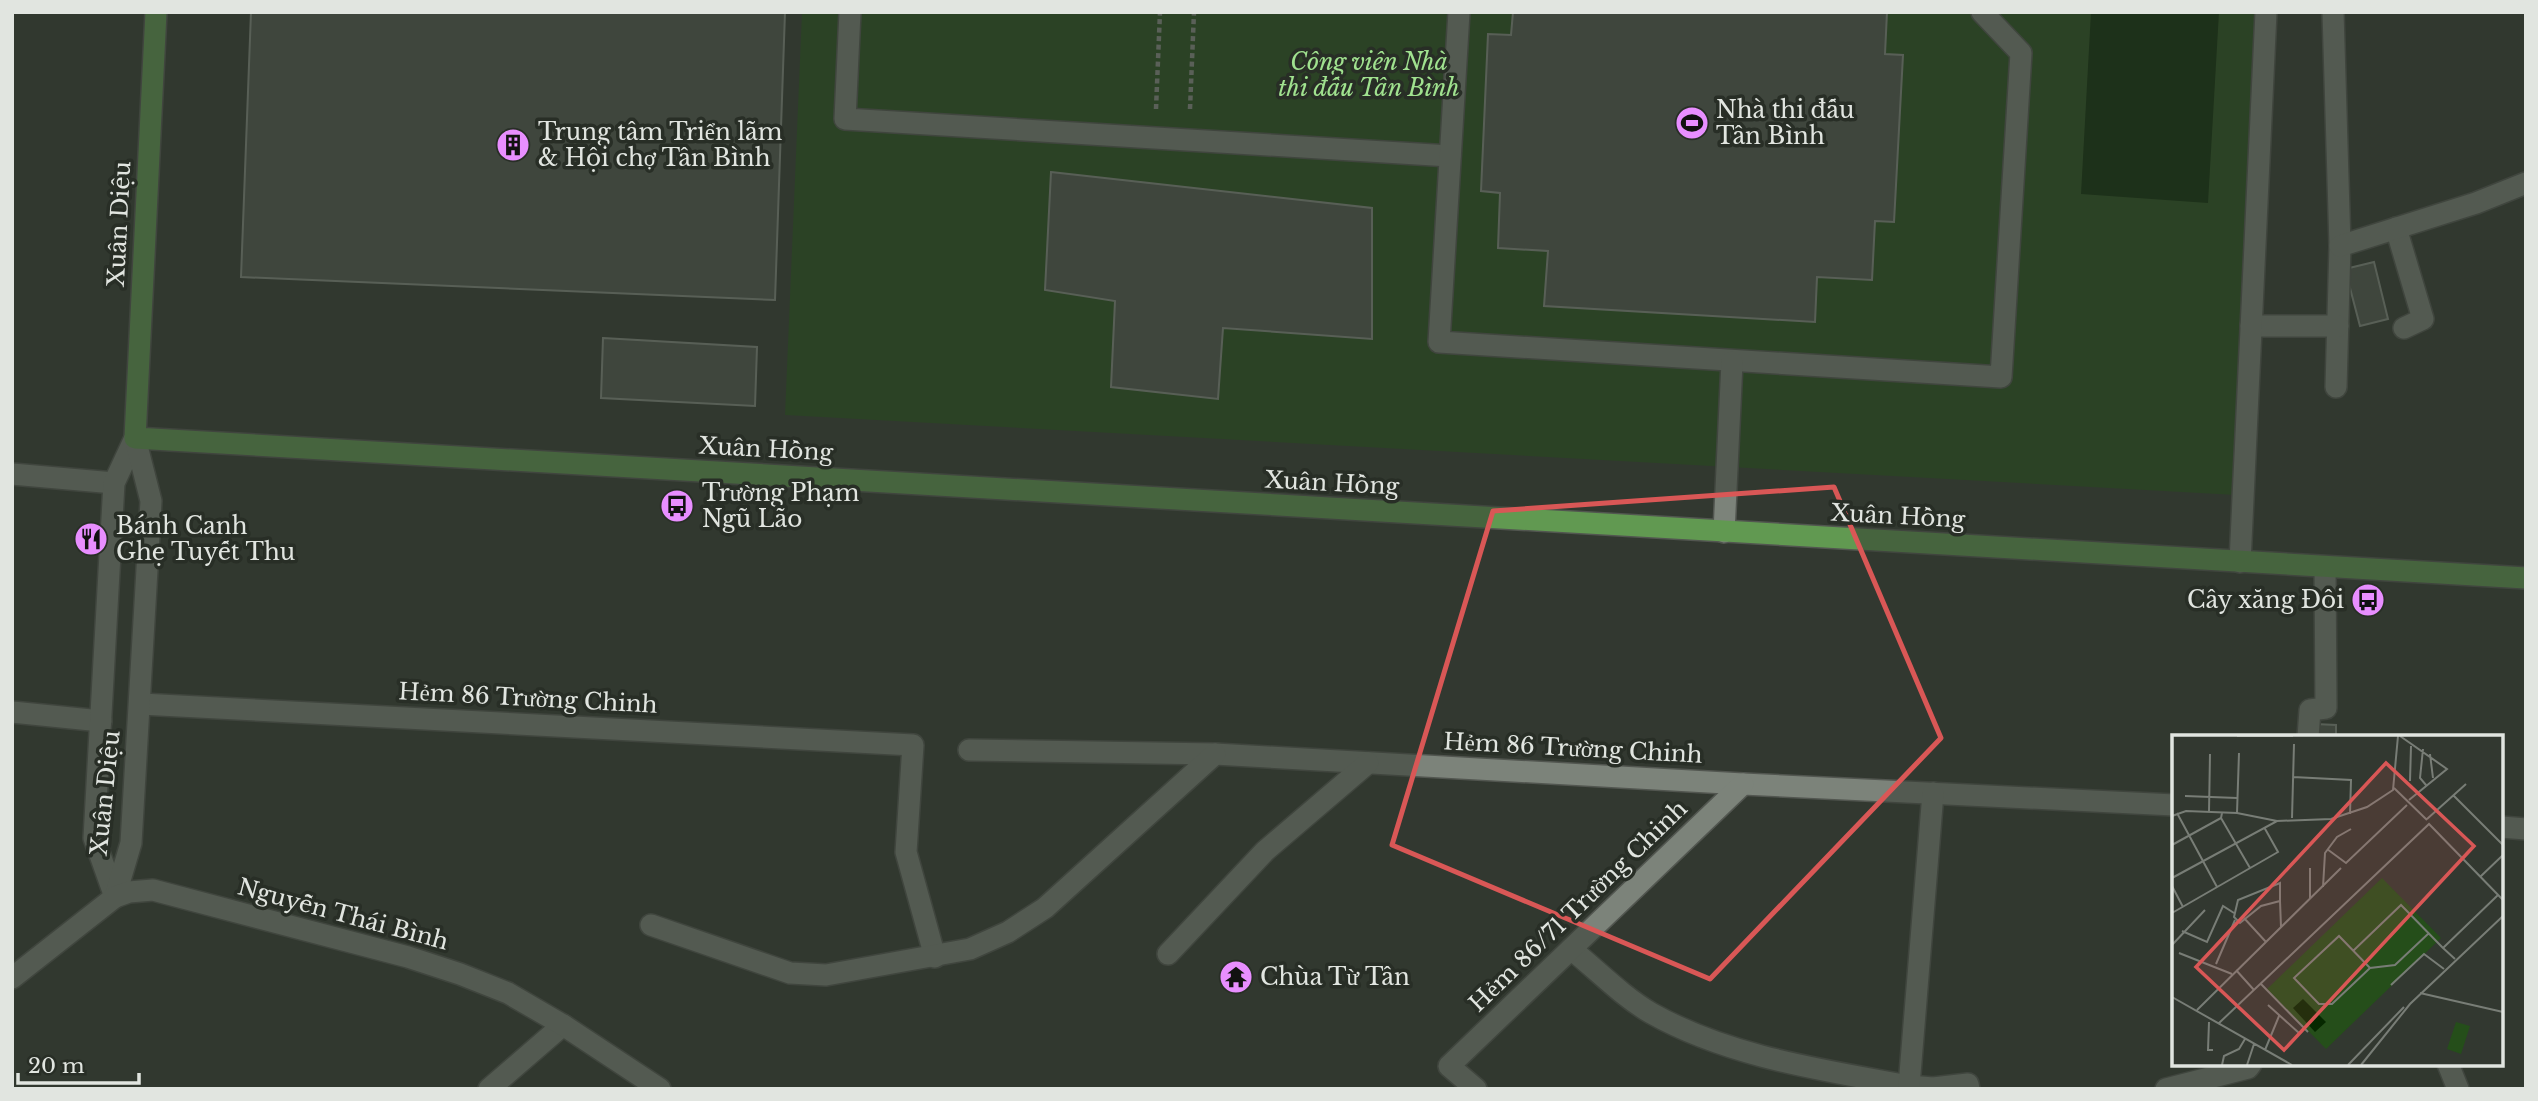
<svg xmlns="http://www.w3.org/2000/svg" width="2538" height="1101" font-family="'Libre Baskerville',serif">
  <rect width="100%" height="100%" fill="#323830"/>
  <polygon fill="#254e1a" points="802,12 2260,12 2236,495 785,415"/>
  <polygon fill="#062800" points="2091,12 2219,12 2208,203 2081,194"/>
  <g fill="#50574f" stroke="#888f86" stroke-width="2">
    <polygon points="251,12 785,12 775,300 241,277"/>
    <polygon points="1513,12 1887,12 1885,54 1903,55 1894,222 1875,221 1872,280 1817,277 1815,322 1544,306 1548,251 1498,248 1500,193 1481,191 1488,34 1511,35"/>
    <polygon points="1051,172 1372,208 1372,339 1223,328 1218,399 1111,387 1115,301 1045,290"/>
    <polygon points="2374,262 2388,319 2360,326 2345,269"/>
    <polygon points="603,338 757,347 755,406 601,398"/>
    <polygon points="2315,724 2336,725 2336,737 2314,737"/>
  </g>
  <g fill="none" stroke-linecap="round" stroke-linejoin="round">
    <defs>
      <g id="lane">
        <polyline points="850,12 845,119 1450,156"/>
        <polyline points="1459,12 1439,342 2001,377 2021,53 1982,12"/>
        <polyline points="2333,12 2340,246 2336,387"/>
        <polyline points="2396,228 2423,319 2404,328"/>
        <polyline points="2340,246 2476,203 2526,183"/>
        <polyline points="2251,326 2338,326"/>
        <polyline points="1724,532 1732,362"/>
        <polyline points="2240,562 2266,12"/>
        <polyline points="141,704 913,745 906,852 935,957"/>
        <polyline points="2308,737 2310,710 2326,708 2325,567"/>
        <polyline points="969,750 1215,754 1743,784 2174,805"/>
        <polyline points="2501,827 2526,829"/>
        <polyline points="651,925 790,973 826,975 970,949 1008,932 1045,908 1215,754"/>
        <path d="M1571 949C1597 970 1622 996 1651 1013 1729 1057 1823 1070 1909 1086L1933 1088 1968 1084 1969 1089"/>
        <polyline points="1168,954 1265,851 1368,763"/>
        <polyline points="2448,1064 2458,1089"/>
        <polyline points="1909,1086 1933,793"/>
        <polyline points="489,1089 563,1025"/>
        <polyline points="1476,1089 1449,1066 1743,784"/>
        <polyline points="2166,1089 2248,1068 2251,1064"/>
      </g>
      <g id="street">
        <polyline points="12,474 114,483"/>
        <polyline points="12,712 101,721"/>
      </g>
      <g id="secondary">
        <polyline points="115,897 94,838 114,483 135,438"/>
        <polyline points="115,897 131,843 151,501 135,438"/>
        <polyline points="12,978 115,897 129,892 153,890 408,957 460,974 508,993 563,1025 660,1089"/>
      </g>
      <polyline id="primary" points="156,12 135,438 2526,578"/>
    </defs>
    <use href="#lane" stroke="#525650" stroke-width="24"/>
    <use href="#street" stroke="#525650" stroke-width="24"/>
    <use href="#secondary" stroke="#525650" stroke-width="24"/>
    <use href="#primary" stroke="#525650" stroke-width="24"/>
    <g stroke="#8c918a" stroke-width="4.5" stroke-dasharray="5 3.5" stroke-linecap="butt">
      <polyline points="1156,109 1160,12"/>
      <polyline points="1190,109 1194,12"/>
    </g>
    <use href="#lane" stroke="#7c837a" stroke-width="21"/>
    <use href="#street" stroke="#7c837a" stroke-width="21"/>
    <use href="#secondary" stroke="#7c837a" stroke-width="21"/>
    <use href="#primary" stroke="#619951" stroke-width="21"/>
  </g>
  <path d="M0 0H2538V1101H0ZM1834 487 1941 738 1710 979 1392 845 1493 511Z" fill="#323830" fill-opacity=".55" fill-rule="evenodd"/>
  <path fill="none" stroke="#d95756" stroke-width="5" stroke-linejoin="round" d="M1834 487 1941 738 1710 979 1392 845 1493 511Z"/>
  <defs>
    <symbol id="stadium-disc" viewBox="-11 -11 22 22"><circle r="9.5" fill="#e88eff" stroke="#282e26"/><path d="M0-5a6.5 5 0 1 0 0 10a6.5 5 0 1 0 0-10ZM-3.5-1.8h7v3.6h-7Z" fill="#111"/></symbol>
    <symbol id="building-disc" viewBox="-11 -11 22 22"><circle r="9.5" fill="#e88eff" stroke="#282e26"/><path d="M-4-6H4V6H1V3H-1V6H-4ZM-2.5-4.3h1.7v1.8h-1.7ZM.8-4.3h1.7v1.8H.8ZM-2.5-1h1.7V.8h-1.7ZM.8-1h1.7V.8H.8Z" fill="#111"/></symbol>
    <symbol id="bus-disc" viewBox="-11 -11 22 22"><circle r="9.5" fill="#e88eff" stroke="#282e26"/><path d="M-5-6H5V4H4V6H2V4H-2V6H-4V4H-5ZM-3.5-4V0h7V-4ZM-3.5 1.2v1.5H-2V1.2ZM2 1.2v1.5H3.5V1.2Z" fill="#111"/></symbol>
    <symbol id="restaurant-disc" viewBox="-11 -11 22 22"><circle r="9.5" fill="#e88eff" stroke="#282e26"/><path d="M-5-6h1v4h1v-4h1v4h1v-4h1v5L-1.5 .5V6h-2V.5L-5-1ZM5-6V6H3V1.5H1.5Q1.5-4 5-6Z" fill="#111"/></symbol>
    <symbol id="temple-disc" viewBox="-11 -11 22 22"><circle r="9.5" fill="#e88eff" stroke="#282e26"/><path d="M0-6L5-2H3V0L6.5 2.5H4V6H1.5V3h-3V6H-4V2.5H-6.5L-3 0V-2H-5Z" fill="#111"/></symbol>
  </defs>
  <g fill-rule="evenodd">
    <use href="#stadium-disc" x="1673" y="104" width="38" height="38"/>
    <use href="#building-disc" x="494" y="126" width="38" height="38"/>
    <use href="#bus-disc" x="658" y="487" width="38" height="38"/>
    <use href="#restaurant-disc" x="72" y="520" width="38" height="38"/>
    <use href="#bus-disc" x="2349" y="581" width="38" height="38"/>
    <use href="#temple-disc" x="1217" y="958" width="38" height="38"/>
  </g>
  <g text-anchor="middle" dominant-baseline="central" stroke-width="7" stroke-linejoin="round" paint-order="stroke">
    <g font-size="23" font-style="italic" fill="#a0e28f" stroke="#282e26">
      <text x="1369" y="62">Công viên Nhà<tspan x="1369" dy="26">thi đấu Tân Bình</tspan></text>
    </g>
    <g font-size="23" fill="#e1e5e0" stroke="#282e26" text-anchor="start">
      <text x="1716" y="110">Nhà thi đấu<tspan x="1716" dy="26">Tân Bình</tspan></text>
      <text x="538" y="132">Trung tâm Triển lãm<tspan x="538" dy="26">&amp; Hội chợ Tân Bình</tspan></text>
      <text x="702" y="493">Trường Phạm<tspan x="702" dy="26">Ngũ Lão</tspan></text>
      <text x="116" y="526">Bánh Canh<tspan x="116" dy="26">Ghẹ Tuyết Thu</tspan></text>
      <text x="2344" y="600" text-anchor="end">Cây xăng Đôi</text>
      <text x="1260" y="977">Chùa Từ Tân</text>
    </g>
    <g font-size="23" fill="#e1e5e0" stroke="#282e26">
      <text transform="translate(119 224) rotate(-87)">Xuân Diệu</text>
      <text transform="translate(766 449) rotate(3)">Xuân Hồng</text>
      <text transform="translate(1332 483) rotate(3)">Xuân Hồng</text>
      <text transform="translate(1898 516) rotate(3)">Xuân Hồng</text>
      <text transform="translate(528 698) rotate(3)">Hẻm 86 Trường Chinh</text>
      <text transform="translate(1573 748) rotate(3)">Hẻm 86 Trường Chinh</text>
      <text transform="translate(105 793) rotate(-84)">Xuân Diệu</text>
      <text transform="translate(1578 906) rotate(-44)">Hẻm 86/71 Trường Chinh</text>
      <text transform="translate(343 914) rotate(15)">Nguyễn Thái Bình</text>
    </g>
  </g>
  <g transform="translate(2172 735)">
    <rect width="331" height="331" fill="#323830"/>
    <path d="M210 143 269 203 154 314 95 254ZM284 287 298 291 289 319 275 314Z" fill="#254e1a"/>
    <path d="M131 264 154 287 143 297 121 273Z" fill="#062800"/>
    <path fill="none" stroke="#787d76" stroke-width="2" d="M65 1H121M228 1 275 34 237 65M251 14 248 43 254 50M258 19 261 43M121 42 179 45 178 79M238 46 239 11M222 53 255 85M281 60 331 110M13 61 65 63M37 77 38 19M5 78 45 152M65 78 67 18M0 81 14 76 65 78 105 86M49 83 78 133M120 83 122 9M255 84 294 49M0 110 49 83 50 78M155 114 174 128 235 70M138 133V164M308 142 331 120M0 143 105 86 159 84 195 72 221 55 226 1M0 151 11 172M151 152 153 118 165 102 179 94M108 166 89 171 68 188 62 182 66 165 108 148V166L109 192M0 178 106 117 92 92M72 183 94 207M10 196 35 207 51 171 62 178M0 210 33 175M181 216 229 170 271 213M7 218 60 239M283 224 271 213 326 160M44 229 63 185M198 233 167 201 122 243 147 269H160L198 233 223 230 257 198M64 235 82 255M89 249 136 297M219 250 252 219 272 234M248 258 331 277M0 262 120 330M96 270 127 298M25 275 169 133M37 287 36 315H41M46 289 257 89 331 165M93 315 107 281M50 330 52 321 67 314 73 304M75 330 82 309M176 330 232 272M189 330 238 269 331 181"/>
    <path fill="#d95756" fill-opacity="0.15" stroke="#d95756" stroke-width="3.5" d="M214 28 302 111 112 315 24 232Z"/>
    <rect width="331" height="331" fill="none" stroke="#e1e5e0" stroke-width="3.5"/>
  </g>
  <rect width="2538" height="1101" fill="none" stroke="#e1e5e0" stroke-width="28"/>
  <path d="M18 1073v10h121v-10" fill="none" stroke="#e1e5e0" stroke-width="3.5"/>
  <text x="28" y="1073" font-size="21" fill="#e1e5e0" stroke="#282e26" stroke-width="5" paint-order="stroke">20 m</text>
</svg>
